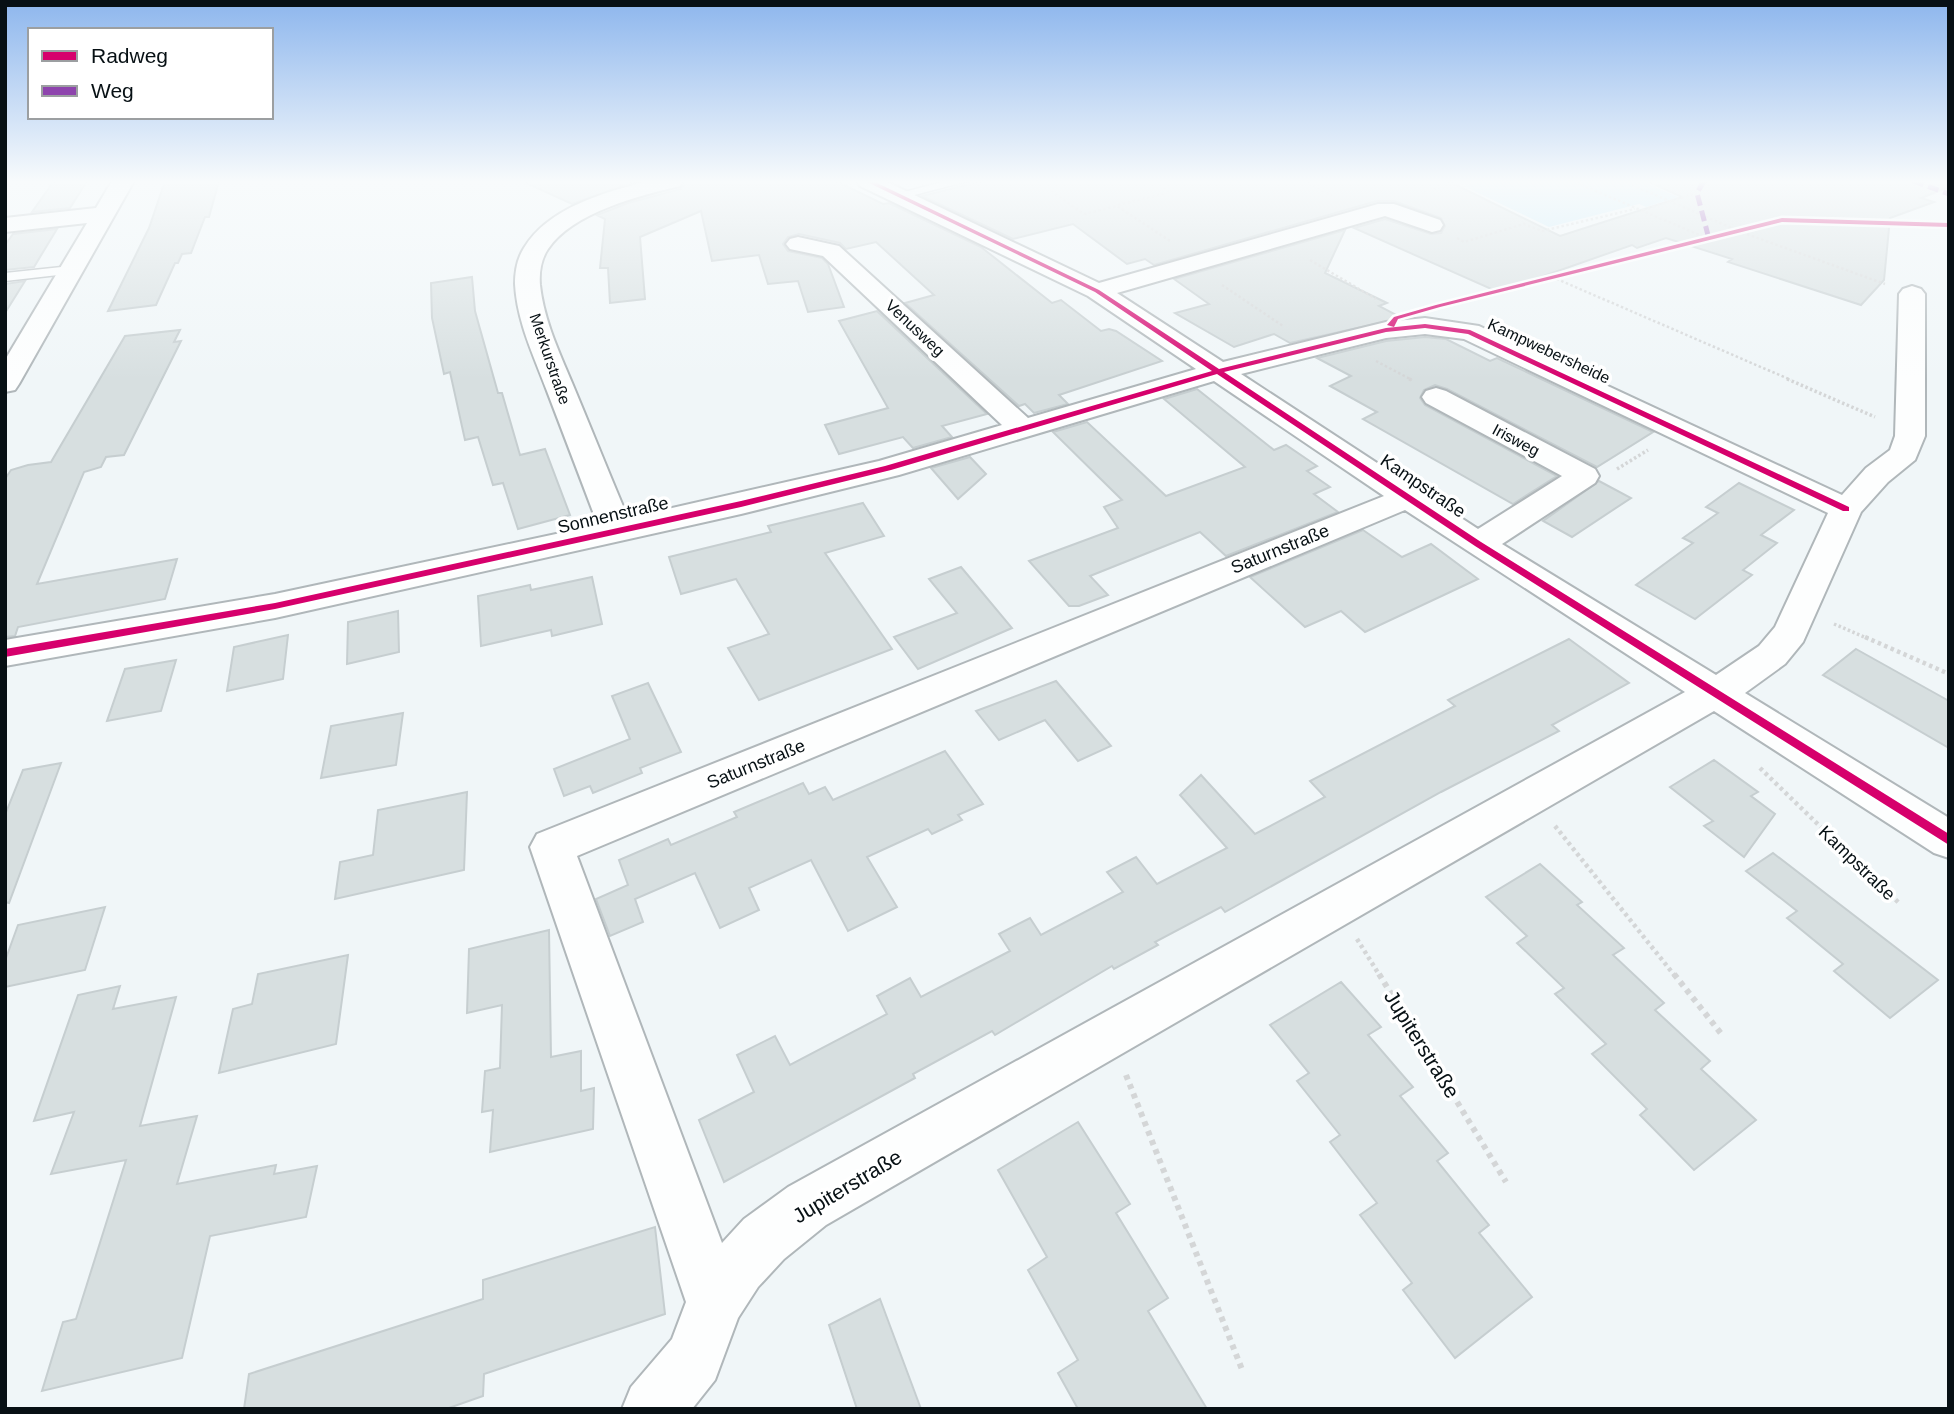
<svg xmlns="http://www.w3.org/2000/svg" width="1954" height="1414" font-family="Arial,sans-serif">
  <rect width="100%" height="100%" fill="#f0f6f8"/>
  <polygon fill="#c8eaf8" points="1484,181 1641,181 1678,197 1646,207 1639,204 1549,227 1464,186"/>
  <g fill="#d7dfe0" stroke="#c6ced0" stroke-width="2">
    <polygon points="54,181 87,181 70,208 32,212"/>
    <polygon points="165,181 219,181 209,217 205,217 191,253 182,254 178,263 175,263 156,305 108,311 149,228"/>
    <polygon points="522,181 637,181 572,204"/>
    <polygon points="686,181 836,181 883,204 889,203 981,247 1052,303 1061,300 1101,331 1109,329 1116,331 1162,361 1059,395 1068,404 1034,413 1025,404 1019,406 905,303 934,295 876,242 846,249 840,243 799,234 788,237 783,244 788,251 822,258 828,264 844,307 808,312 798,281 768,284 759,255 712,261 701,211 640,237 645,299 610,303 608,268 600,268 605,219 597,215 628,203 681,189"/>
    <polygon points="982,181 1448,181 1560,236 1682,197 1647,181 1949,181 1949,187 1921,198 1934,202 1890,218 1884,280 1861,305 1728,262 1732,259 1666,238 1637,248 1632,245 1498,292 1354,228 1385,219 1431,234 1441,233 1445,226 1441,218 1394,201 1377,201 1154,265 1145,259 1127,264 1073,224 1013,239 922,196"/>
    <polygon points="57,229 34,267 5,270 5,245 13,234"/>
    <polygon points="1345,230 1325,273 1387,303 1379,306 1402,318 1290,343 1274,334 1234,347 1175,313 1209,304 1174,279"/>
    <polygon points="472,277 475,311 498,393 502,393 520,455 545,449 570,515 518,529 503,483 493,485 478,437 465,440 450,372 444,374 432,318 431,283"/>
    <polygon points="25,281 5,313 5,284"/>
    <polygon points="877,311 987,414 942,426 952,437 913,448 903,437 839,454 825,425 888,408 839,321"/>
    <polygon points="180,330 174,342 181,341 124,455 106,457 101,467 84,472 37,584 177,559 165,599 18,627 15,636 5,637 5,479 11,470 28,465 51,462 125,336"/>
    <polygon points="1425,337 1446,339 1490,361 1497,358 1653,432 1597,467 1447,389 1435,385 1424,390 1420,398 1425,405 1557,476 1513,504 1363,419 1377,412 1330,386 1351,376 1317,358 1386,341"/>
    <polygon points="1197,389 1274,450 1286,445 1317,466 1307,471 1330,487 1314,494 1338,512 1226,556 1200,532 1090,576 1108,595 1079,606 1069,606 1029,561 1118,528 1104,507 1122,500 1053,432 1087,422 1166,496 1245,467 1164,399"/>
    <polygon points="970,457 986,474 958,499 931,468"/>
    <polygon points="1599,481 1631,498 1572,537 1543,521"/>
    <polygon points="1739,483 1794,510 1761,535 1777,543 1743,570 1752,575 1695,619 1636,585 1693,543 1683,538 1718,513 1706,507"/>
    <polygon points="863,503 884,536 825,553 892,649 759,700 728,648 769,634 736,579 681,594 669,557 771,532 768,526"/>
    <polygon points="1363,530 1402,557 1431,544 1478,579 1365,632 1341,611 1305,627 1250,577"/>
    <polygon points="961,567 1012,628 918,669 894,637 957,613 929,579"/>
    <polygon points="592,577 602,624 552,636 551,630 481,646 478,596 530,585 531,590"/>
    <polygon points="398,611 399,652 347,664 348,622"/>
    <polygon points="288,635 283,679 227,691 234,647"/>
    <polygon points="1569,639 1629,683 1552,725 1559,731 1441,792 1225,912 1221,907 1155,942 1158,945 1114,969 1112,966 995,1035 992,1031 913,1074 915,1078 724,1182 699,1120 754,1092 737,1055 775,1036 790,1065 887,1014 877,996 910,978 921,997 1010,951 999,934 1030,918 1041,935 1123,892 1107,872 1136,857 1157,884 1227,848 1180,795 1201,775 1255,834 1325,797 1310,781 1455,706 1448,700"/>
    <polygon points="1856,649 1949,701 1949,748 1823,675"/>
    <polygon points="176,660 161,711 107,721 125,669"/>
    <polygon points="1056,681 1111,746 1078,761 1045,720 999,740 976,711"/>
    <polygon points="648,683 681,752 640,768 642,773 593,793 590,786 564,796 554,769 630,739 612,696"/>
    <polygon points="403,713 396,765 321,778 331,726"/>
    <polygon points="945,751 983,804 958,815 962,820 932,834 928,829 867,857 897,907 848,931 811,860 749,888 759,910 720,928 695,873 635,899 643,922 610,936 596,899 628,885 619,860 668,839 671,845 737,817 734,812 803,783 809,794 825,787 833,800"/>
    <polygon points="1714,760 1758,792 1751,796 1775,814 1744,857 1704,826 1713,821 1670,787"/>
    <polygon points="61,763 9,903 5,902 5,815 23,770"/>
    <polygon points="467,792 464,870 335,899 340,862 373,855 378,810"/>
    <polygon points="1773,853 1938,980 1890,1018 1834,971 1843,964 1787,918 1797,911 1746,871"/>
    <polygon points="1540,864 1582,902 1577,905 1624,948 1613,955 1664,1003 1655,1010 1710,1061 1701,1069 1756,1120 1694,1170 1640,1115 1647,1109 1592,1054 1606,1044 1555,994 1564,988 1517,943 1527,936 1486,897"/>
    <polygon points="105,907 85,970 5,987 5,961 18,925"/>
    <polygon points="549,930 551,1057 581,1051 581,1091 594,1088 593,1129 490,1152 493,1110 482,1112 485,1071 500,1068 502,1005 467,1013 469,949"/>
    <polygon points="348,955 336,1044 219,1073 233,1009 252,1004 258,974"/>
    <polygon points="1341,982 1381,1027 1368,1035 1413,1087 1400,1096 1448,1153 1437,1161 1489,1225 1479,1233 1532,1297 1455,1358 1403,1290 1412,1283 1360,1215 1377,1203 1330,1142 1340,1135 1297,1081 1309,1073 1270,1025"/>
    <polygon points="120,986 113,1009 176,997 140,1126 197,1116 177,1184 276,1165 274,1174 317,1166 306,1217 210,1236 182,1358 42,1391 63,1322 76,1319 126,1160 51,1174 74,1112 34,1121 78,995"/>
    <polygon points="1078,1122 1130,1204 1116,1213 1168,1298 1148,1311 1207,1409 1078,1409 1058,1373 1078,1360 1028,1270 1047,1257 998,1170"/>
    <polygon points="655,1227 665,1314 484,1374 483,1396 446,1409 244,1409 249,1374 483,1299 483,1280"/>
    <polygon points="880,1299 921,1409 857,1409 829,1325"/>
  </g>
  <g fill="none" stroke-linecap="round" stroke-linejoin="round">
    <defs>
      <g id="lane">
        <polygon points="946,181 968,181 899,199 893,195"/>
        <polygon points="71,266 78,270 76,273 5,281 5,273"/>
      </g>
      <g id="street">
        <polygon points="112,181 134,181 19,384 15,390 5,392 5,360 87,223 5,232 5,218 96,208"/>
        <path d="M647 181H683L680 186C639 196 573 212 548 249 541 259 539 273 540 285 544 322 561 356 575 390 593 433 610 476 628 518L879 461 1002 425 823 256 790 249 786 244 790 239 798 237 839 246 1028 418 1196 369 1088 296 860 186 857 181H885L1099 283 1378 204H1394L1440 220 1443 225 1440 230 1432 232 1385 216 1117 293 1223 362 1386 322 1425 318 1479 326 1842 495 1866 468 1890 450 1895 436 1899 294 1903 289 1912 286 1921 289 1925 294V436L1915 460 1888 482 1861 512 1803 642 1785 664 1745 693 1949 818V858L1934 853 1714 711 826 1225 784 1259 758 1287 738 1318 715 1380 692 1409H622L631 1387 672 1339 686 1302 530 847 537 834 1384 496 1214 381 899 475 741 514 275 618 5 666V640L275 594 598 525C581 480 564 435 547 391 534 356 517 322 515 284 515 272 517 259 524 248 549 207 604 193 647 181ZM1425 334 1464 339 1828 513 1775 627 1759 646 1716 675 1502 544 1595 483 1599 476 1595 469 1446 391 1436 388 1426 391 1422 397 1426 403 1562 476 1478 529 1241 374 1386 338ZM1405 510 1685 692 788 1187 744 1219 722 1243 577 856Z"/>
      </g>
    </defs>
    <use href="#lane" stroke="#b0b7ba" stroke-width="3"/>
    <use href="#street" stroke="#b0b7ba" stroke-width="4"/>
    <g stroke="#d4d6d7" stroke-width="2.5" stroke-dasharray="2.5 2.5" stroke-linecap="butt">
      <polyline points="1304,181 1332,196"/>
      <polyline points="1572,181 1709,239"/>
      <polyline points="1623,181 1741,232 1885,284"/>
      <polyline points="1051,191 1084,214 1117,206 1170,241"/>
      <polyline points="1424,192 1463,181"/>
      <polyline points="1118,205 1170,192 1158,185"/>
      <polyline points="1643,210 1697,193"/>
      <polyline points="1457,238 1464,242 1524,224 1542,231 1635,209"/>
      <polyline points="1310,260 1376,299"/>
      <polyline points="1552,277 1791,380"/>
      <polyline points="1222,285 1283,326"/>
      <polyline points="1376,361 1412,380"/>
    </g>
    <g stroke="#d4d6d7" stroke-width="3.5" stroke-dasharray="2.5 2.5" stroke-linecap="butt">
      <polyline points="1409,379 1412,380"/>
      <polyline points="1787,379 1875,417"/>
      <polyline points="1617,469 1648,450"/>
      <polyline points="1834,624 1869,639"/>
    </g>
    <g stroke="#d4d6d7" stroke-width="4.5" stroke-dasharray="3.5 3.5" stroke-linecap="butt">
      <polyline points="1865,637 1949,674"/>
      <polyline points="1760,768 1900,904"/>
      <polyline points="1555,826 1675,976"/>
      <polyline points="1357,939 1380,976"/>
    </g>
    <g stroke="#d4d6d7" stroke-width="6" stroke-dasharray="5 5" stroke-linecap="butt">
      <polyline points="1379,974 1506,1182"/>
      <polyline points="1674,974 1723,1036"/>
      <polyline points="1126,1075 1243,1372"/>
    </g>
    <use href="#lane" fill="#fdfefe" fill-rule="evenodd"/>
    <use href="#street" fill="#fdfefe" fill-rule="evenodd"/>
    <g stroke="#8e44ad" stroke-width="5" stroke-dasharray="11 5" stroke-linecap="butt">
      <polyline points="1704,181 1697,193 1709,239"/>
      <polyline points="1913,181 1949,194"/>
    </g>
    <defs>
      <g id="cycleway">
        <polygon points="865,181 873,181 1099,290 1219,369 1386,328 1425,324 1470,330 1849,507 1849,511 1843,511 1468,334 1425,328 1386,332 1224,372 1481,542 1949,834 1949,845 1475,546 1217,374 891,470 741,507 275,609 5,657 5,649 275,603 741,501 885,466 1212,371 1095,292"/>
        <polygon points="1782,218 1949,223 1949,227 1782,222 1440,307 1398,319 1394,327 1387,325 1394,317 1436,305"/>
      </g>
    </defs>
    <use href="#cycleway" stroke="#fff" stroke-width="5"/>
    <use href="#cycleway" fill="#d6006c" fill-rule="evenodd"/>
  </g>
  <linearGradient id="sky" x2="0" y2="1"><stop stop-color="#8db6ed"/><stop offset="0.48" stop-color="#f8fbfc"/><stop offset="1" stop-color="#f8fbfc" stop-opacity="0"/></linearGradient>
  <rect width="1954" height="379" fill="url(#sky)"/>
  <g text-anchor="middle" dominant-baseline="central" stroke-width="7" stroke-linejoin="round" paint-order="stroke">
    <g font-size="16" fill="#071014" stroke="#fff">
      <text transform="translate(915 328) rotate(43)">Venusweg</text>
      <text transform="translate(1549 351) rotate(25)">Kampwebersheide</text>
      <text transform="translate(550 359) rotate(71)">Merkurstraße</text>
      <text transform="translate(1516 440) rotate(28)">Irisweg</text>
    </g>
    <g font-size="18" fill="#071014" stroke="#fff">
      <text transform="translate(1423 486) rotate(34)">Kampstraße</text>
      <text transform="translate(613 515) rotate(-13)">Sonnenstraße</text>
      <text transform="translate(1280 549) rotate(-22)">Saturnstraße</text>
      <text transform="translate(756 764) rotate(-22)">Saturnstraße</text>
      <text transform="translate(1857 863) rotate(44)">Kampstraße</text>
    </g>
    <g font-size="21" fill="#071014" stroke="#fff">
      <text transform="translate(1422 1044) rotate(58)">Jupiterstraße</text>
      <text transform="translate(847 1186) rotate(-31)">Jupiterstraße</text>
    </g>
  </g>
  <rect width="1954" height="1414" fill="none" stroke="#071014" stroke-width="14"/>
  <rect x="28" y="28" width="245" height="91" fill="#ffffff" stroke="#9c9fa1" stroke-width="2"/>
  <rect x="42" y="51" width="35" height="10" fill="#d6006c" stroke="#9c9fa1" stroke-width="2"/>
  <text x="91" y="63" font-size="21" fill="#071014">Radweg</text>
  <rect x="42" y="86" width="35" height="10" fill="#8e44ad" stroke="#9c9fa1" stroke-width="2"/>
  <text x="91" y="98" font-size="21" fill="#071014">Weg</text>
</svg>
